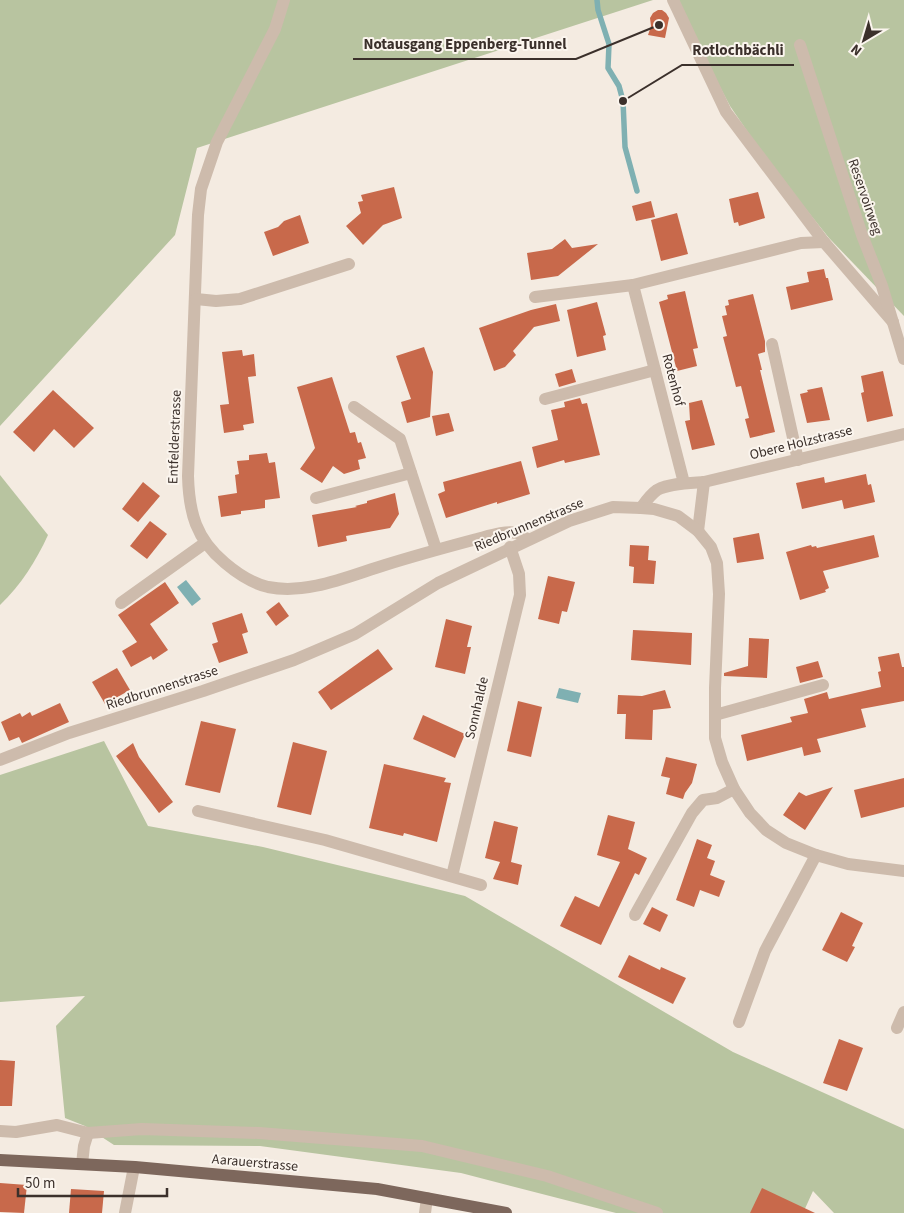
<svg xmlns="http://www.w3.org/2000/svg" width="904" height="1213" font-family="'Source Sans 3',sans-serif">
  <rect width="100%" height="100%" fill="#f4ebe1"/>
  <g fill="#b8c4a0">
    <polygon points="0,0 653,0 197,148 175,235 0,426"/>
    <polygon points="674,0 904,0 904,316 829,238 768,162 730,106"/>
    <path d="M0 475 48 535C36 561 21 585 0 605Z"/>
    <polygon points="104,741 148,826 263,847 465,896 733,1052 904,1129 904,1213 834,1213 813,1191 803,1213 616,1213 461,1173 260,1146 114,1145 85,1126 65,1118 56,1026 85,996 0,1002 0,775"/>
  </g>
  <g fill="#7fb0b2">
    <polygon points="186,580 201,599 192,606 177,587"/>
    <polygon points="559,688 581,693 578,703 556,698"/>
  </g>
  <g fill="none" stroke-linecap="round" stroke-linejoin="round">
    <polyline stroke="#7fb0b2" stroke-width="5.5" points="597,0 598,10 609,44 608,68 619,86 623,101 625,147 637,191"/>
  </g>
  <g fill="#c8694b">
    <polygon points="658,10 662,10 666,13 669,18 665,38 648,35 651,26 650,18 653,13"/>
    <polygon points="394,187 402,218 383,225 363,245 346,226 361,213 358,202 363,201 361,195"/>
    <polygon points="758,192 765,218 739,226 738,222 734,223 729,199"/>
    <polygon points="651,201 655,217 636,221 632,206"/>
    <polygon points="677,213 688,254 661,261 651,220"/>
    <polygon points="300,215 309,243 273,256 264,232 278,227 284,221"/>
    <polygon points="565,239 572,248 598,244 558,276 531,280 527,253 552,249"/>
    <polygon points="824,269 826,278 828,278 833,300 791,310 786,287 809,282 807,272"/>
    <polygon points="685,291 698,348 693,349 697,366 677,371 659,302 668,299 667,295"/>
    <polygon points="753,294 765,341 765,352 758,354 762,370 760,370 775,432 750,438 745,419 749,418 741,386 736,387 723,337 727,336 722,316 727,315 725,306 729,305 728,300"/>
    <polygon points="597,302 606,335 603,336 606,350 577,357 567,310"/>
    <polygon points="556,304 560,321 534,327 513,351 516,355 505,367 494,371 479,328 531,310"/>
    <polygon points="424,347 433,372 430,417 407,423 401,402 411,399 396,356"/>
    <polygon points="242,350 243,356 254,354 256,376 248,377 254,423 243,425 244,430 224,433 220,405 229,404 222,352"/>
    <polygon points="572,369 576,382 559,387 555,374"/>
    <polygon points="883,371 893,416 867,422 861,393 864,392 861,376"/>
    <polygon points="332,377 350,433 355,432 358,443 361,442 366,458 358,460 360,469 344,474 333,466 322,483 300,469 315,448 297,387"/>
    <polygon points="822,387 830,420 807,423 800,394 808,392 807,390"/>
    <polygon points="53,390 94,428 74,448 54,429 34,452 13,432"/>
    <polygon points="580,398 582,404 587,403 600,455 565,463 564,460 537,468 532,447 558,440 551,410 565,407 564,402"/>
    <polygon points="702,400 715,445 692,450 685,421 690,420 689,403"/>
    <polygon points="449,413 454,431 436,436 432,416"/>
    <polygon points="267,453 269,463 275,462 280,498 265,500 265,508 241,511 241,514 221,517 218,496 237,493 235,475 239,474 237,461 249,460 249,455"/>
    <polygon points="521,461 530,494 497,504 497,502 446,518 438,494 445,491 443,482"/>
    <polygon points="866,474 868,485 871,484 875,502 844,509 842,500 802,509 796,483 824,477 825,483"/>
    <polygon points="143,482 160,496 138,522 122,509"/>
    <polygon points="395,493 399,514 390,528 346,536 347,541 318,547 312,515 357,507 355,506 367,503 367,501"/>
    <polygon points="150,521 167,534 147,559 130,546"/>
    <polygon points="759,533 764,559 737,563 733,538"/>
    <polygon points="874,535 879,557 823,571 829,588 825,590 826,592 800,600 786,552 811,545 812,547 816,546 817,548"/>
    <polygon points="630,545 649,546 648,560 656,561 654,584 633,583 634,567 629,566"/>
    <polygon points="548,576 575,582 567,612 562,611 559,624 538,619"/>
    <polygon points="165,582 179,603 150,624 168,650 153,660 151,656 131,667 122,651 137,642 118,615"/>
    <polygon points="279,602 289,616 276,626 266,612"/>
    <polygon points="242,613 248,632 242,634 248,653 219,663 212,644 218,642 212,623"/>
    <polygon points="446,619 472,626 467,647 471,647 465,674 435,667"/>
    <polygon points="633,630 692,633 691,665 631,660"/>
    <polygon points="749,638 769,639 767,678 724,676 724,673 748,666"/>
    <polygon points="378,649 393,669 331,710 318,692"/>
    <polygon points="899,653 902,667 904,667 904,701 861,709 866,727 817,739 821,752 804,756 802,747 747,761 741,735 792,722 790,717 808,713 804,699 827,692 829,699 881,687 878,672 881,671 878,657"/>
    <polygon points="818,661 823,677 800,683 796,667"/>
    <polygon points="117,668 130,690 105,704 92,682"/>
    <polygon points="665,690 671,708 653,710 652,740 625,739 626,714 617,714 618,695 642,696"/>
    <polygon points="518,701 542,707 531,757 507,751"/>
    <polygon points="60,703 69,722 22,743 19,737 9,741 1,722 20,713 22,717 30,712 32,716"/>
    <polygon points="423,715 465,734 455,758 413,739"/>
    <polygon points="201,721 236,729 220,793 185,785"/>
    <polygon points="293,742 327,751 311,815 277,807"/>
    <polygon points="133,743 139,757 173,802 159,813 116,756"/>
    <polygon points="666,757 697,764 692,783 685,793 683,799 666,794 670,778 661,776"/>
    <polygon points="384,764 446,778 444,782 451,783 437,842 404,833 403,836 369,828"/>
    <polygon points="904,778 904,807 861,818 854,790"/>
    <polygon points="833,787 805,830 783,815 799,792 806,796"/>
    <polygon points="608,815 635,822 628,849 647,858 639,875 635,873 601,945 560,926 575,896 599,907 620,862 597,855"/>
    <polygon points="494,821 518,827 511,862 522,865 518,885 493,879 500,862 485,858"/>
    <polygon points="697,839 712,845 707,858 715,861 710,875 725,881 719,897 700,890 694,907 676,900"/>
    <polygon points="652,907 668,915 660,932 643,924"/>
    <polygon points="841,912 863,923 852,946 855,947 847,962 822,950"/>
    <polygon points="629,955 660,970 661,967 686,978 673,1004 618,977"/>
    <polygon points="839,1039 863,1048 847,1091 823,1083"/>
    <polygon points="0,1060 15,1061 12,1106 0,1106"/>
    <polygon points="0,1183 27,1185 24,1213 0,1212"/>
    <polygon points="762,1188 815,1213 750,1213"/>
    <polygon points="71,1189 104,1191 102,1213 69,1213"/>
  </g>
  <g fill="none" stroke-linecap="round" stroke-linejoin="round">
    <g stroke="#cdbbac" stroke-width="12">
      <path d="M284 0 275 29 217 142 201 189 198 215 188 476C189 513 196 539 225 563 238 574 251 583 268 587 307 595 349 576 385 565 414 556 443 548 473 540 486 537 504 530 517 533 521 534 524 537 527 539"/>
      <polyline points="673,0 726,112 824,242 893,322"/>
      <polyline points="800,45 862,235 882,286 904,359"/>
      <polyline points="633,285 684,483"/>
      <polyline points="535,297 633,285 801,243 824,242"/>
      <polyline points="196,299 216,301 240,299 349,264"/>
      <polyline points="772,344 798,460"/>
      <polyline points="545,399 655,370"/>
      <polyline points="354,407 400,439 436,549"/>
      <polyline points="316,498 411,473"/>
      <path d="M641 508C646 501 650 495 657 490 670 483 690 483 704 482L904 434"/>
      <polyline points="698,531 704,482"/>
      <polyline points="121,603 205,543"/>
      <polyline points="715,715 823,685"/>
      <polyline points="0,760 69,733 203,691 294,660 355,634 438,583 569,521 613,507 641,508 654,509 678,516 698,531 711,547 717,563 719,594 715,688 715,738 722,762 734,789 750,813 766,830 786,843 816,855 848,864 904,871"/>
      <polyline points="198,811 325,840 481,885"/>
      <polyline points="452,876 520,595 519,574 510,547"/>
      <polyline points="635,915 692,813 703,800 717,798 734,789"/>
      <polyline points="739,1022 765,951 816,855"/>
      <polyline points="897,1028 904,1012"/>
      <polyline points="0,1131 16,1132 57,1125 88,1133 142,1129 259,1133 422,1146 547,1176 657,1213"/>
      <polyline points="82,1164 84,1146 88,1133"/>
      <polyline points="125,1213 134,1167"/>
      <polyline points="425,1213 427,1198"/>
    </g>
    <polyline stroke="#7d675c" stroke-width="12" points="0,1160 135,1167 377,1189 506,1213"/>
  </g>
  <g text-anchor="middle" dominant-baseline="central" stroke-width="4" stroke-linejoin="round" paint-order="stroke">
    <g font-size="14" fill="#3b302b" stroke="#fbf5ee">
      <text transform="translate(865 197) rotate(71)">Reservoirweg</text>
      <text transform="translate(673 380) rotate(75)">Rotenhof</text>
      <text transform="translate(175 437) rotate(-88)">Entfelderstrasse</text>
      <text transform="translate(801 443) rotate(-14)">Obere Holzstrasse</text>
      <text transform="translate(529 525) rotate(-23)">Riedbrunnenstrasse</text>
      <text transform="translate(162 688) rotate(-18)">Riedbrunnenstrasse</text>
      <text transform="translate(477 708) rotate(-77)">Sonnhalde</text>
      <text transform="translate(255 1163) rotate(5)">Aarauerstrasse</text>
    </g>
  </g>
  <path fill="none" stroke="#3b302b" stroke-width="2" d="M659 25L576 59H353M623 101L682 65H794"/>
  <g fill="#3b302b" stroke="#fbf5ee" stroke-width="2">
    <circle cx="659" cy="25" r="5"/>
    <circle cx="623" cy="101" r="5"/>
  </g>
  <g font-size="15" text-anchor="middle" font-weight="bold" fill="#3b302b" stroke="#fbf5ee" stroke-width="4" stroke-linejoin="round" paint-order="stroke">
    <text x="465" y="49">Notausgang Eppenberg-Tunnel</text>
    <text x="738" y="55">Rotlochbächli</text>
  </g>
  <g transform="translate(864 40) rotate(218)" stroke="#fbf5ee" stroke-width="4" paint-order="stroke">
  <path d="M0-4L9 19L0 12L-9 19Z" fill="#3b302b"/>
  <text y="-8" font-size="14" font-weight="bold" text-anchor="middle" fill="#3b302b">N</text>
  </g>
  <path d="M18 1188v8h149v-8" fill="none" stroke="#3b302b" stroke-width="2.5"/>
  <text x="25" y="1188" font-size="15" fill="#3b302b" stroke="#fbf5ee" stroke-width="4" paint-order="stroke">50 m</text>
</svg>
